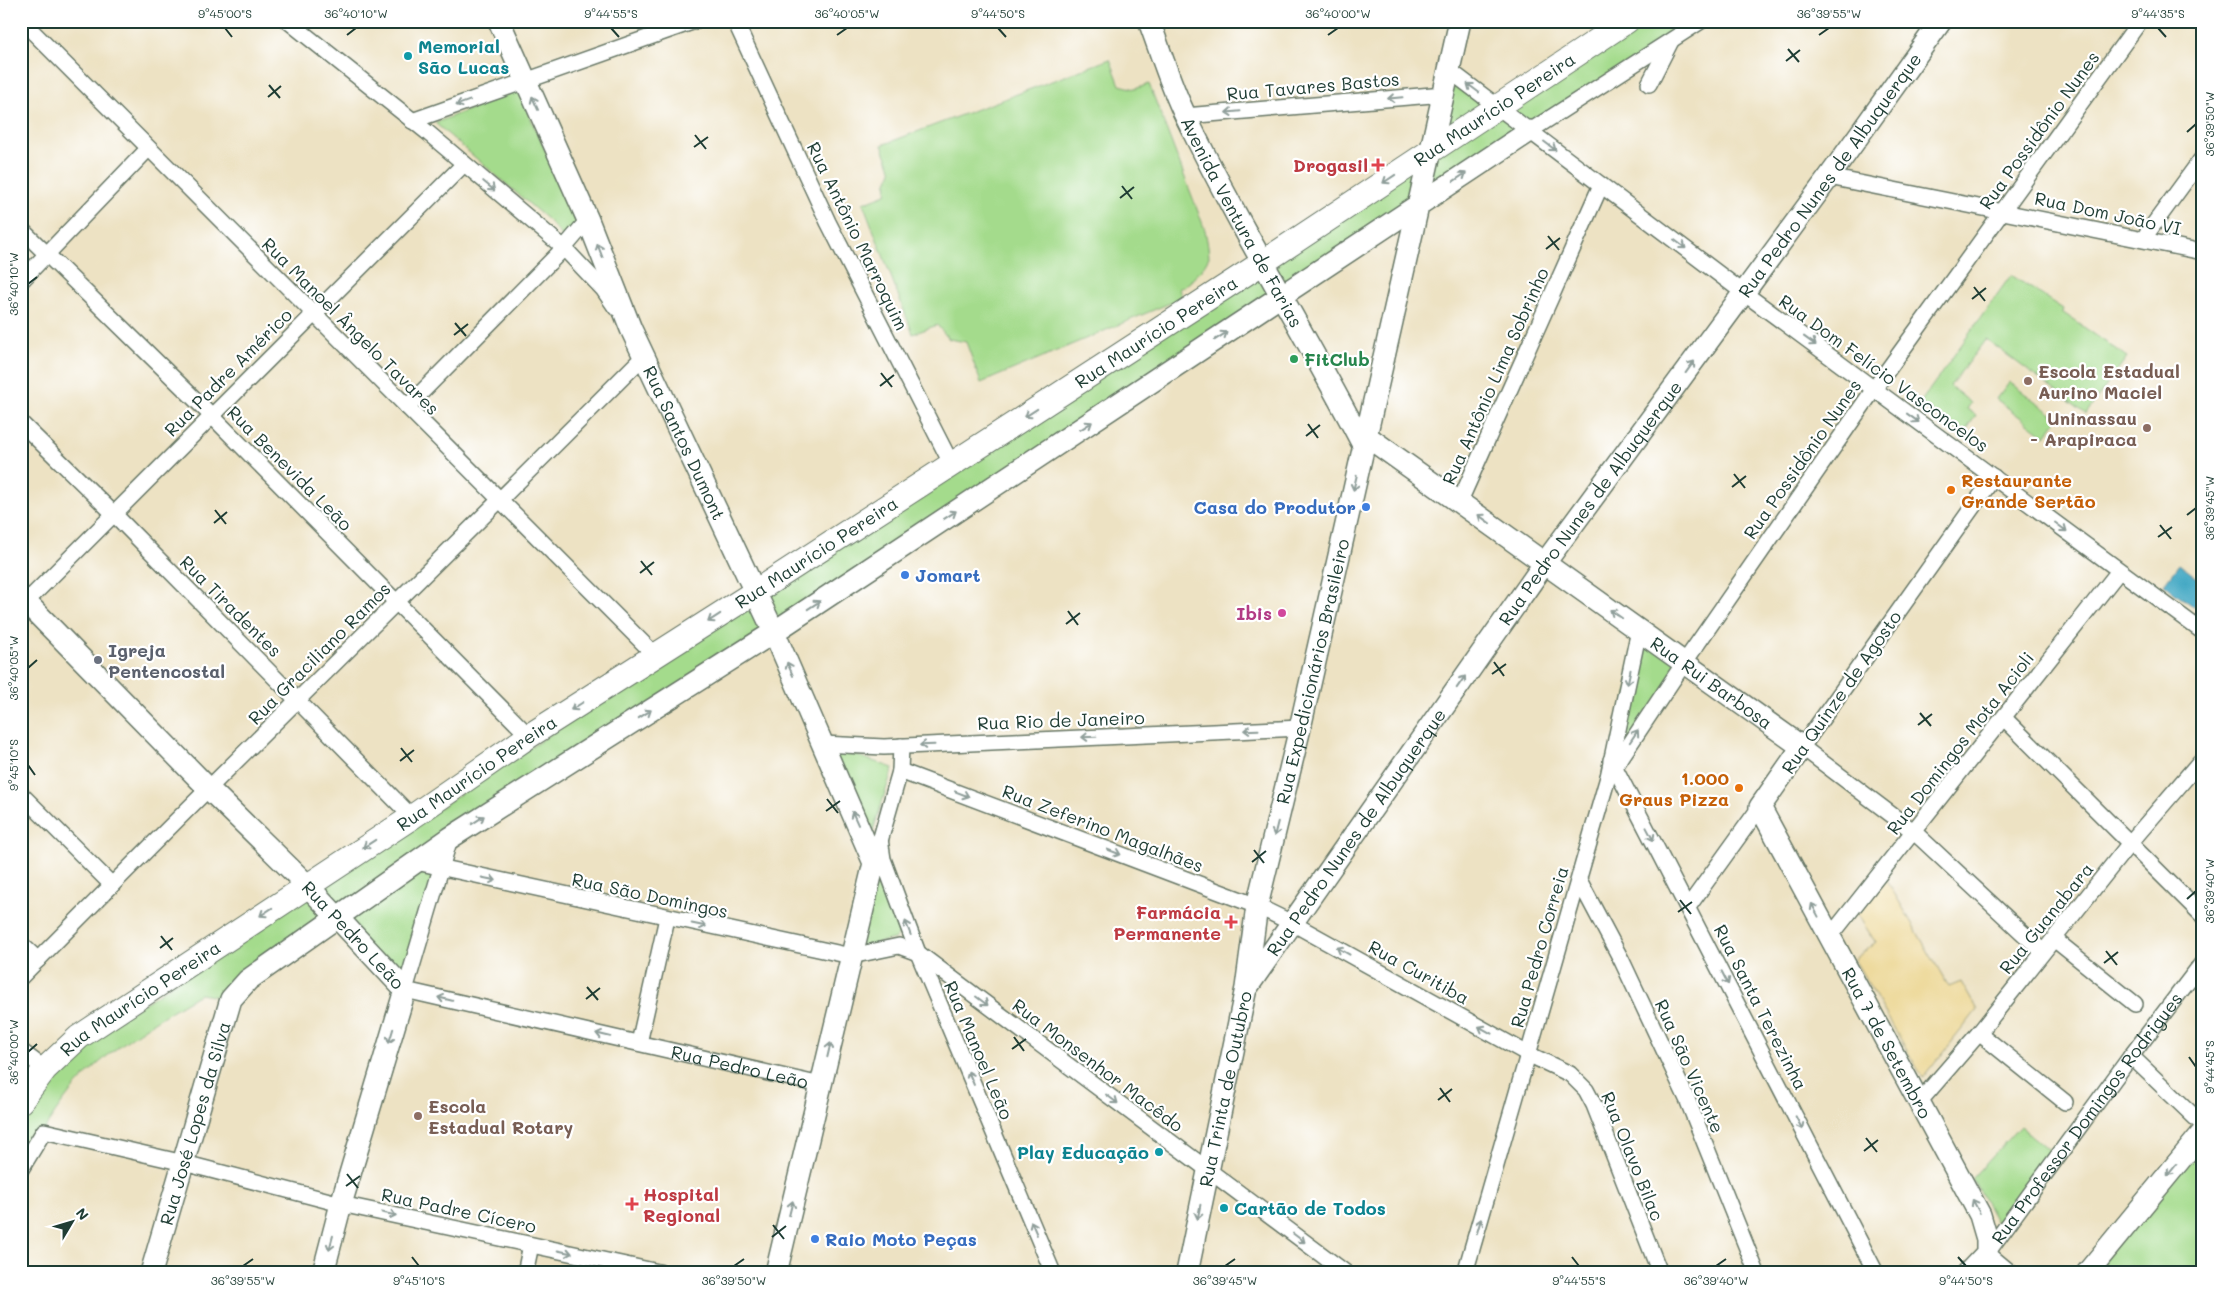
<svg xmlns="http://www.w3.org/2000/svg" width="2224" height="1294" font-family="Mali,sans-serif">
  <rect width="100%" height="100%" fill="#fff"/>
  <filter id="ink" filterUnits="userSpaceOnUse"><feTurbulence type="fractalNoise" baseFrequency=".02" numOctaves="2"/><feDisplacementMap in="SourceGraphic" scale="10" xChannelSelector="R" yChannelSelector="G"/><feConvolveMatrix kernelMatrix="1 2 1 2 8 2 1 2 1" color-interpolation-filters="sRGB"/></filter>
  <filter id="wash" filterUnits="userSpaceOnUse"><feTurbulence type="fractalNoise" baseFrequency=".0096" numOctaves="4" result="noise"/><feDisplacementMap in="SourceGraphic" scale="20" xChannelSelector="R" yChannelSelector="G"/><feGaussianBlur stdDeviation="1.12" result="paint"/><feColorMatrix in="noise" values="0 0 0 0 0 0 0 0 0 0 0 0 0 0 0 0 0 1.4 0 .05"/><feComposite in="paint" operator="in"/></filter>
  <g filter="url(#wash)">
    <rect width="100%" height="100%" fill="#ede2c3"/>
    <g fill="#a4db8c" stroke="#628c60">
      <path d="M1627 21H1701L450 838 405 990 337 917 231 999 200 994C154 1021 103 1052 69 1094 50 1118 36 1143 21 1169V1101L45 1069 1430 152 1449 70 1497 106Z"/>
      <polygon points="1110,59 1120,85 1135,89 1149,84 1205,230 1208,246 1209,257 1202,269 1189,283 1179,289 1182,298 981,383 966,342 949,339 937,325 913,334 863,203 886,194 887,182 892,171 882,145"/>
      <polygon points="518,90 578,223 563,237 548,220 435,123"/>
      <polygon points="2011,275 2063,309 2062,312 2127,357 2086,414 1986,339 1950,386 1971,403 1967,409 1976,415 1963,435 1920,403"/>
      <polygon points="2009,382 2058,418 2045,436 1996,399"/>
      <polygon points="1639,630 1684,663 1614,767"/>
      <polygon points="832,747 893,768 872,834"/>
      <polygon points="878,854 900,930 898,936 894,939 860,947"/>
      <polygon points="2020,1126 2052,1153 1996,1223 1972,1178"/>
      <polygon points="2203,1142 2203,1273 2091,1273"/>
    </g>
    <polygon fill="#eeda9e" stroke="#868c69" points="1886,879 1949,987 1961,982 1977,1010 1923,1078 1854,959 1876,943 1857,914"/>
    <polygon fill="#44a9c4" stroke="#32737c" points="2179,564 2203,582 2202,613 2164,584"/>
  </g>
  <g filter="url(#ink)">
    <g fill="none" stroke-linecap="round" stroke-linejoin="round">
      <defs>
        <g id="street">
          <polyline points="22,21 656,656"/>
          <polyline points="288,21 427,132 564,248 603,289 616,308"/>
          <polyline points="735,21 828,222 952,465"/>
          <polyline points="1449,70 1744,293 2203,632"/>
          <polyline points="1649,84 1671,41"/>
          <polyline points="1185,116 1444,94"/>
          <polyline points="412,121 695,21"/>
          <polyline points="1530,131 1701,21"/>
          <polyline points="1829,177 2203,252"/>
          <polyline points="21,229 211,415 529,736"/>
          <polyline points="2143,239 2203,157"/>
          <polyline points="21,281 148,149"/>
          <polyline points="407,407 564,248 588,220"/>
          <polyline points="21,423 113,513 412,817"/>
          <polyline points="1994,477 1802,747 1913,831 2042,951"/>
          <polyline points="1460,501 1601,185"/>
          <polyline points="21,607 463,165"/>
          <polyline points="2004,718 2203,916"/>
          <polyline points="823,744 884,747 1300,728"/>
          <polyline points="1611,760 1876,1273"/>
          <polyline points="900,771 1257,906 1292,923 1528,1054 1570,1074 1586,1090 1594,1105 1660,1273"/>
          <polyline points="1608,777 1684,663 1874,389 2140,21"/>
          <polyline points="21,794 112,885"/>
          <path id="s1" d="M450 838 405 990 821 1085"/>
          <polyline points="880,839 883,859 918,953 1053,1273"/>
          <polyline points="878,848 900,771 901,746"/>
          <polyline points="416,862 851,956 899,946 918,953 1346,1273"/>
          <polyline points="1579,880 1622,961 1687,1099 1757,1273"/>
          <polyline points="1688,907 1760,807"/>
          <polyline points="1829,938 2119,571"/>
          <polyline points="2054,939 2135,1004"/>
          <polyline points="21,944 38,960"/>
          <path d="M21 977C226 768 437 564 644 356"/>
          <polyline points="1979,1033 2065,1102"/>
          <polyline points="639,1043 667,918"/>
          <polyline points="21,1051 45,1069"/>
          <polyline points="2131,1056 2203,1125"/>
          <polyline points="1920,1101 1979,1033 2130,843 2203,758"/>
          <polyline points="21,1169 44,1131 184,1163 341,1204 663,1273"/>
          <polyline points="525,1273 531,1245"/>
          <polyline points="1465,1273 1608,777 1639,630"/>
          <path id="s2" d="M2011 1273 1987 1253 2131 1056 2203 962"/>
        </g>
        <g id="secondary">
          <path id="s3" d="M499 21 588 220 631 329 774 632 874 863 776 1273"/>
          <path id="s4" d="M1149 21C1161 53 1171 87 1186 117 1240 229 1306 335 1363 445"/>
          <path id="s5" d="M1365 435 1802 747 1760 807 1980 1215 1987 1239V1253L1968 1273"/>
          <path id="s6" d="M21 597 209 789 307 885 405 990 341 1204 323 1273"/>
          <path id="s7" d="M1248 986 1544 564 1829 177 1941 21"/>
          <path id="s8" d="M151 1273 231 999 248 980 450 838 774 632 1530 131"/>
          <path id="s9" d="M1187 1273 1246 988 1257 906 1300 728 1460 21"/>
          <polyline points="2087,1273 2203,1132"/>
        </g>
        <g id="primary">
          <path id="s10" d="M21 1101 45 1069 79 1037 412 817 529 736 755 592 1262 263 1627 21"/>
        </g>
      </defs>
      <use href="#street" stroke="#677766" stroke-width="18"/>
      <use href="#secondary" stroke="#677766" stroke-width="24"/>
      <use href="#primary" stroke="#677766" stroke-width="26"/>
      <use href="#street" stroke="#fff" stroke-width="15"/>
      <use href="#secondary" stroke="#fff" stroke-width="21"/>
      <use href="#primary" stroke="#fff" stroke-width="24"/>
    </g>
    <defs><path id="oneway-shaft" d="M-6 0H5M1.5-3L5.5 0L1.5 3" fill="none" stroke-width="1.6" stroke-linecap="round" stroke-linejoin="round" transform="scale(1.25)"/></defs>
    <g stroke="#8f9e9a">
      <use href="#oneway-shaft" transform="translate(1473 88) rotate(-143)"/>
      <use href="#oneway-shaft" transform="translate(1395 98) rotate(175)"/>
      <use href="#oneway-shaft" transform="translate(463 103) rotate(160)"/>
      <use href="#oneway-shaft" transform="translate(535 103) rotate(-114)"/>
      <use href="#oneway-shaft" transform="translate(1233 112) rotate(175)"/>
      <use href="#oneway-shaft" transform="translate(1550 146) rotate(37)"/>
      <use href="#oneway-shaft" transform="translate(1460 177) rotate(-34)"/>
      <use href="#oneway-shaft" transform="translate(1389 179) rotate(146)"/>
      <use href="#oneway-shaft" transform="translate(489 186) rotate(40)"/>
      <use href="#oneway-shaft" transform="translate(1680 244) rotate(37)"/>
      <use href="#oneway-shaft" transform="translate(600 251) rotate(-111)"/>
      <use href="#oneway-shaft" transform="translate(1221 336) rotate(-33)"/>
      <use href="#oneway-shaft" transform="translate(1810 341) rotate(36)"/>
      <use href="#oneway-shaft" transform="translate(1690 367) rotate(-54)"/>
      <use href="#oneway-shaft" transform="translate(1031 413) rotate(147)"/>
      <use href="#oneway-shaft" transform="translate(1913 418) rotate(36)"/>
      <use href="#oneway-shaft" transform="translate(1086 426) rotate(-33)"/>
      <use href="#oneway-shaft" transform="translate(1355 483) rotate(103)"/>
      <use href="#oneway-shaft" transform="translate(950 515) rotate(-33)"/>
      <use href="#oneway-shaft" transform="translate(1484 519) rotate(-144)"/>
      <use href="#oneway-shaft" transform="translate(2061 527) rotate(37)"/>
      <use href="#oneway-shaft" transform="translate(814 605) rotate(-33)"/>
      <use href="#oneway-shaft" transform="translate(1616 614) rotate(-145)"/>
      <use href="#oneway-shaft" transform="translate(714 618) rotate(147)"/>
      <use href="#oneway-shaft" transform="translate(790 669) rotate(-114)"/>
      <use href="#oneway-shaft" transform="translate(1629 677) rotate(102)"/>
      <use href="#oneway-shaft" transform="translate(1461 682) rotate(-55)"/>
      <use href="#oneway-shaft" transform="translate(577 706) rotate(148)"/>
      <use href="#oneway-shaft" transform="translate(645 714) rotate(-33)"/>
      <use href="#oneway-shaft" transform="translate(1251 730) rotate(178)"/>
      <use href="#oneway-shaft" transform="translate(1634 736) rotate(-56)"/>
      <use href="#oneway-shaft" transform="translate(1089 737) rotate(178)"/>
      <use href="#oneway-shaft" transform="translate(927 745) rotate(178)"/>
      <use href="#oneway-shaft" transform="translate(962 794) rotate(21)"/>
      <use href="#oneway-shaft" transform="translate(855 818) rotate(-114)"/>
      <use href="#oneway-shaft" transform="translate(478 820) rotate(-33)"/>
      <use href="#oneway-shaft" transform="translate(1276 829) rotate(104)"/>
      <use href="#oneway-shaft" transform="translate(1650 834) rotate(62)"/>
      <use href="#oneway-shaft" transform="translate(369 844) rotate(147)"/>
      <use href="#oneway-shaft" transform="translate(1114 852) rotate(21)"/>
      <use href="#oneway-shaft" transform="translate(489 879) rotate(12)"/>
      <use href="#oneway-shaft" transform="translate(1815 910) rotate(-118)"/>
      <use href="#oneway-shaft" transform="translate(266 912) rotate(146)"/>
      <use href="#oneway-shaft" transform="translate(699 925) rotate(12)"/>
      <use href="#oneway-shaft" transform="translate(908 928) rotate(-111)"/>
      <use href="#oneway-shaft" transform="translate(1343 951) rotate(-151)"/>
      <use href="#oneway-shaft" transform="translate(1725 978) rotate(63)"/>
      <use href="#oneway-shaft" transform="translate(445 999) rotate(-167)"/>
      <use href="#oneway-shaft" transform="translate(982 1001) rotate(37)"/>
      <use href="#oneway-shaft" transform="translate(1485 1030) rotate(-151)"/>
      <use href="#oneway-shaft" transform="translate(603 1035) rotate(-167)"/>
      <use href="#oneway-shaft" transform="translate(391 1036) rotate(107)"/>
      <use href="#oneway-shaft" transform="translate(829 1050) rotate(-77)"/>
      <use href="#oneway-shaft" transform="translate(971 1078) rotate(-113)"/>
      <use href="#oneway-shaft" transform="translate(1112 1099) rotate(37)"/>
      <use href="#oneway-shaft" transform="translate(1799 1123) rotate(63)"/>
      <use href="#oneway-shaft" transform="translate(2172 1170) rotate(129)"/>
      <use href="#oneway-shaft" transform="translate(1976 1206) rotate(-118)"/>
      <use href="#oneway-shaft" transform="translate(791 1208) rotate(-76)"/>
      <use href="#oneway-shaft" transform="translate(1199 1212) rotate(101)"/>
      <use href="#oneway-shaft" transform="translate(389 1214) rotate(12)"/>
      <use href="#oneway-shaft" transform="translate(1479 1226) rotate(-74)"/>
      <use href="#oneway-shaft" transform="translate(1034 1228) rotate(-113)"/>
      <use href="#oneway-shaft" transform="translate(1299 1238) rotate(37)"/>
      <use href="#oneway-shaft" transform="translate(331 1243) rotate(105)"/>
      <use href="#oneway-shaft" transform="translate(565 1252) rotate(12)"/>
    </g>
  </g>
  <path fill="none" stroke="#1f3d34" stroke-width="2" d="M225 28 232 37M611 28 619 37M998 28 1006 37M2158 28 2166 37M347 35 356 28M837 35 847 28M1328 35 1338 28M1819 35 1829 28M1788 49 1799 62M1786 61 1800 50M269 85 280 98M268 97 281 86M2187 132 2196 124M695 135 706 149M694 147 708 137M1122 186 1132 199M1120 198 1134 187M1548 236 1559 250M1546 249 1560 238M28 284 37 277M1974 287 1985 301M1972 299 1986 288M455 323 466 336M454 335 468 324M881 373 892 387M880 386 894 375M1308 424 1318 438M1306 436 1320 425M1734 474 1745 488M1732 487 1746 476M215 510 226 524M2187 515 2196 508M214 523 227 512M2160 525 2171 539M2158 537 2172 527M641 561 652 575M640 573 654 562M1068 611 1078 625M1066 624 1080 613M1494 662 1504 676M28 668 37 660M1492 674 1506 664M1920 713 1931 726M1918 725 1932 714M401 748 412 762M400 761 414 750M28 765 35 775M827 799 838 813M826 811 840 801M1254 850 1264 863M1252 862 1266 851M2187 899 2196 891M1680 900 1691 914M1678 912 1692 902M161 936 172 950M160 948 173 938M2106 951 2117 965M2104 963 2118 952M587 987 598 1000M586 999 600 988M1014 1037 1024 1051M1012 1049 1026 1039M28 1052 37 1044M2189 1057 2196 1067M1440 1088 1450 1102M1438 1100 1452 1089M1866 1138 1877 1152M1864 1151 1878 1140M347 1174 358 1188M346 1186 360 1176M773 1225 784 1239M772 1237 786 1226M412 1257 419 1266M1572 1257 1579 1266M1958 1257 1966 1266M243 1266 253 1259M734 1266 744 1259M1225 1266 1235 1259M1716 1266 1726 1259"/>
  <g fill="#0f9aa8" stroke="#fff" stroke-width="2">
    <circle cx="408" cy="56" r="5"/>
    <circle cx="1159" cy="1152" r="5"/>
    <circle cx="1224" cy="1208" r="5"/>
  </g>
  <g fill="#e0444e" stroke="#fff" stroke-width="2">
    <path d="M1375.5 157.5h5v5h5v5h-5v5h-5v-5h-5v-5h5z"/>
    <path d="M1228.5 914.5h5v5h5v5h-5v5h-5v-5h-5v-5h5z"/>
    <path d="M629.5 1196.5h5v5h5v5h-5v5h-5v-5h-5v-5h5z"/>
  </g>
  <circle fill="#2e9e5b" stroke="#fff" stroke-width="2" cx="1294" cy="359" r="5"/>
  <g fill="#8d6e63" stroke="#fff" stroke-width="2">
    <circle cx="2028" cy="381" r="5"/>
    <circle cx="2147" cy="428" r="5"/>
    <circle cx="418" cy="1116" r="5"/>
  </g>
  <g fill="#e8710a" stroke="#fff" stroke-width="2">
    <circle cx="1951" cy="490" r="5"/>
    <circle cx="1739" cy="788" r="5"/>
  </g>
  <g fill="#3f7fe0" stroke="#fff" stroke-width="2">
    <circle cx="1366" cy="507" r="5"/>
    <circle cx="905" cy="575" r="5"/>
    <circle cx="815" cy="1239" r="5"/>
  </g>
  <circle fill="#d1479c" stroke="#fff" stroke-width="2" cx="1282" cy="613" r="5"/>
  <circle fill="#6b7280" stroke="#fff" stroke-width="2" cx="98" cy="660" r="5"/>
  <g text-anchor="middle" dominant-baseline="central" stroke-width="4.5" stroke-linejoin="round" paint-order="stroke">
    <g font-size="18" font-weight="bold" fill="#0d838f" stroke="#fff" text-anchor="start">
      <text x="418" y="46">Memorial<tspan x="418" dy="21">São Lucas</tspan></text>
      <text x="1149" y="1152" text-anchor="end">Play Educação</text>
      <text x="1234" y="1208">Cartão de Todos</text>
    </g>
    <g font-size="18" fill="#1f3d34" stroke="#fff">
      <text transform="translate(1313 86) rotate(-5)">Rua Tavares Bastos</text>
      <text stroke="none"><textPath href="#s10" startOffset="1779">Rua Maurício Pereira</textPath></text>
      <text transform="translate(2039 130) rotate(-54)">Rua Possidônio Nunes</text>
      <text stroke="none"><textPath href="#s7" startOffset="998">Rua Pedro Nunes de Albuquerque</textPath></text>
      <text transform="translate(2108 213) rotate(12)">Rua Dom João VI</text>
      <text stroke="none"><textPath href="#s4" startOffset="222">Avenida Ventura de Farias</textPath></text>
      <text transform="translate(858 236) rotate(64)">Rua Antônio Marroquim</text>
      <text transform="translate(351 326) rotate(45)">Rua Manoel Ângelo Tavares</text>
      <text stroke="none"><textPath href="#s10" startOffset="1374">Rua Maurício Pereira</textPath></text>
      <text transform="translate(228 372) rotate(-45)">Rua Padre Américo</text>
      <text transform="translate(1884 373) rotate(36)">Rua Dom Felício Vasconcelos</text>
      <text transform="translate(1495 376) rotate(-66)">Rua Antônio Lima Sobrinho</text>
      <text stroke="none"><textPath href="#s3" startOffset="461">Rua Santos Dumont</textPath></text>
      <text transform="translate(1802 459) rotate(-55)">Rua Possidônio Nunes</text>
      <text transform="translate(290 468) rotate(45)">Rua Benevida Leão</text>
      <text stroke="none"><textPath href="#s7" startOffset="592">Rua Pedro Nunes de Albuquerque</textPath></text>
      <text stroke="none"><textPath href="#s10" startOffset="969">Rua Maurício Pereira</textPath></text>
      <text transform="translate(231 606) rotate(45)">Rua Tiradentes</text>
      <text transform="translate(319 653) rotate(-45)">Rua Graciliano Ramos</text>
      <text stroke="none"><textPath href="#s9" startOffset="615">Rua Expedicionários Brasileiro</textPath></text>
      <text stroke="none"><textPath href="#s5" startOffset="426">Rua Rui Barbosa</textPath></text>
      <text transform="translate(1841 692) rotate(-55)">Rua Quinze de Agosto</text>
      <text transform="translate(1061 720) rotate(-2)">Rua Rio de Janeiro</text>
      <text transform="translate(1960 743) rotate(-52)">Rua Domingos Mota Acioli</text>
      <text stroke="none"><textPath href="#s10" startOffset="564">Rua Maurício Pereira</textPath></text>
      <text transform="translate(1103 828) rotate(21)">Rua Zeferino Magalhães</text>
      <text stroke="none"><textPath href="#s7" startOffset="188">Rua Pedro Nunes de Albuquerque</textPath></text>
      <text transform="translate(650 895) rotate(12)">Rua São Domingos</text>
      <text transform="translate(2046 918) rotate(-51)">Rua Guanabara</text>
      <text stroke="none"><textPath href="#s6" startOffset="474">Rua Pedro Leão</textPath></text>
      <text transform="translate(1539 947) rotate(-74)">Rua Pedro Correia</text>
      <text transform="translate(1419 972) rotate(29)">Rua Curitiba</text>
      <text stroke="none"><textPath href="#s10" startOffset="159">Rua Maurício Pereira</textPath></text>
      <text transform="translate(1761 1007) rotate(63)">Rua Santa Terezinha</text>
      <text stroke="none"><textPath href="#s5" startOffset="878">Rua 7 de Setembro</textPath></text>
      <text transform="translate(979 1050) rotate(67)">Rua Manoel Leão</text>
      <text transform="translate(1098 1065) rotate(37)">Rua Monsenhor Macêdo</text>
      <text stroke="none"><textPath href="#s1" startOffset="502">Rua Pedro Leão</textPath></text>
      <text transform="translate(1690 1066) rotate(66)">Rua São Vicente</text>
      <text stroke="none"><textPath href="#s9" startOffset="188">Rua Trinta de Outubro</textPath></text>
      <text stroke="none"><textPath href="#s2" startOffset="199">Rua Professor Domingos Rodrigues</textPath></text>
      <text stroke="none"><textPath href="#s8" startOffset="156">Rua José Lopes da Silva</textPath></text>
      <text transform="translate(1633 1156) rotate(68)">Rua Olavo Bilac</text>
      <text transform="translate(459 1210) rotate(12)">Rua Padre Cícero</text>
    </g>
    <g font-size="18" font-weight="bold" fill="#be3a42" stroke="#fff" text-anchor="end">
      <text x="1368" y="165">Drogasil</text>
      <text x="1221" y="912">Farmácia<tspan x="1221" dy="21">Permanente</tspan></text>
      <text x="643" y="1194" text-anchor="start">Hospital<tspan x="643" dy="21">Regional</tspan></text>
    </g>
    <g font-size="18" font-weight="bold" fill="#27864d" stroke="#fff" text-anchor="start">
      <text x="1304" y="359">FitClub</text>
    </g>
    <g font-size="18" font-weight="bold" fill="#785e54" stroke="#fff" text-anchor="start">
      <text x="2038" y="371">Escola Estadual<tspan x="2038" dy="21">Aurino Maciel</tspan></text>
      <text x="2137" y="418" text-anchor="end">Uninassau<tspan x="2137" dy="21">- Arapiraca</tspan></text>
      <text x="428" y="1106">Escola<tspan x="428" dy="21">Estadual Rotary</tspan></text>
    </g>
    <g font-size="18" font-weight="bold" fill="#c56008" stroke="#fff" text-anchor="start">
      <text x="1961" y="480">Restaurante<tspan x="1961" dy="21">Grande Sertão</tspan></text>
      <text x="1729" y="778" text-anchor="end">1.000<tspan x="1729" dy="21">Graus Pizza</tspan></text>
    </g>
    <g font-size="18" font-weight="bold" fill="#366cbe" stroke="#fff" text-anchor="start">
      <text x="1356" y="507" text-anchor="end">Casa do Produtor</text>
      <text x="915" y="575">Jomart</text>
      <text x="825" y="1239">Raio Moto Peças</text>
    </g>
    <g font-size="18" font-weight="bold" fill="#b23c85" stroke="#fff" text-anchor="end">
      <text x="1272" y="613">Ibis</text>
    </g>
    <g font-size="18" font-weight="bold" fill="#5b616d" stroke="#fff" text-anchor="start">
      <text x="108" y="650">Igreja<tspan x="108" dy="21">Pentencostal</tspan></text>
    </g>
  </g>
  <rect width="2224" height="1294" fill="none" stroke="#fff" stroke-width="55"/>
  <g transform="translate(72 1222) rotate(52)" stroke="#ffffff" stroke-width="4" paint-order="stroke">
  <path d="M0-4L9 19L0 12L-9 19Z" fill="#1f3d34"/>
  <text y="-8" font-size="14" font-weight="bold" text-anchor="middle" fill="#1f3d34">N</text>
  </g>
  <rect x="28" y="28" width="2168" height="1238" fill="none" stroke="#1f3d34" stroke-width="2"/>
  <g font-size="12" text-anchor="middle" fill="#1f3d34">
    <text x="225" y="18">9°45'00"S</text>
    <text x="356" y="18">36°40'10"W</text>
    <text x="611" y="18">9°44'55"S</text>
    <text x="847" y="18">36°40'05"W</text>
    <text x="998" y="18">9°44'50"S</text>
    <text x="1338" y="18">36°40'00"W</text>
    <text x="1829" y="18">36°39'55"W</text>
    <text x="2158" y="18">9°44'35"S</text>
    <text transform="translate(2210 124) rotate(-90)" y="4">36°39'50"W</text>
    <text transform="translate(14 284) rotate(-90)" y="4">36°40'10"W</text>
    <text transform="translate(2210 508) rotate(-90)" y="4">36°39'45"W</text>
    <text transform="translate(14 668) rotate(-90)" y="4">36°40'05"W</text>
    <text transform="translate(14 765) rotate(-90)" y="4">9°45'10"S</text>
    <text transform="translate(2210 891) rotate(-90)" y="4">36°39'40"W</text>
    <text transform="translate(14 1052) rotate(-90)" y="4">36°40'00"W</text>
    <text transform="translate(2210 1067) rotate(-90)" y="4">9°44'45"S</text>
    <text x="243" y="1285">36°39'55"W</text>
    <text x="419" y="1285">9°45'10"S</text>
    <text x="734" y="1285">36°39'50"W</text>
    <text x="1225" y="1285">36°39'45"W</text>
    <text x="1579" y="1285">9°44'55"S</text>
    <text x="1716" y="1285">36°39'40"W</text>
    <text x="1966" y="1285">9°44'50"S</text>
  </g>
</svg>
